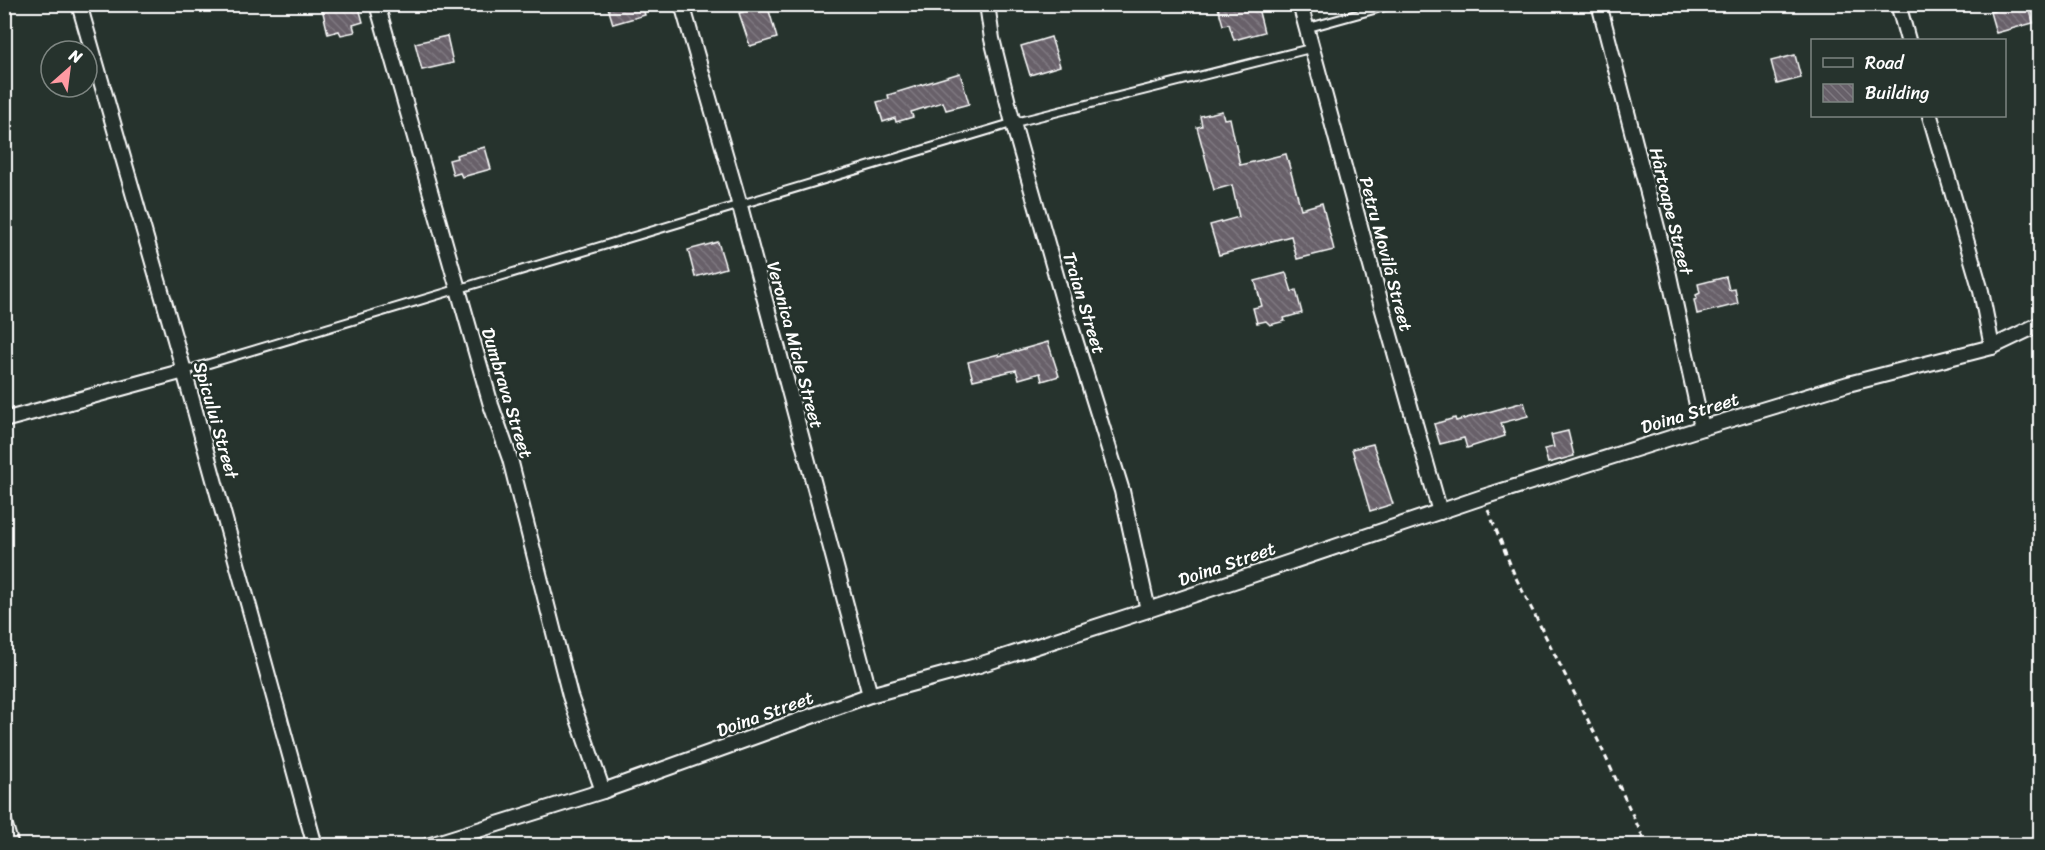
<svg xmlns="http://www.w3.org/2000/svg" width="2045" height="850" font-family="Sriracha,sans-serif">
  <defs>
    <pattern id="building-back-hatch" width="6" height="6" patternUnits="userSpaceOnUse" patternTransform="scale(1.5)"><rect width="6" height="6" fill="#676069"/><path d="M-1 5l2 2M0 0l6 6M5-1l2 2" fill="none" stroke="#7e7880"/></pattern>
  </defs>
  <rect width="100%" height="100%" fill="#26332d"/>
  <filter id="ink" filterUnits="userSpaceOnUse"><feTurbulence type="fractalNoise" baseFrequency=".0167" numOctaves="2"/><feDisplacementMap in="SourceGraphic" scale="12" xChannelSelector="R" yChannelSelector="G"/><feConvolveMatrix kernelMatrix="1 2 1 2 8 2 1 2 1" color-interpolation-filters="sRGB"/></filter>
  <g filter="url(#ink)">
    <g fill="url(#building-back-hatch)" stroke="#fff" stroke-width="1.5">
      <polygon points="321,4 358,4 363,22 353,25 355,32 341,35 339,31 328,34"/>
      <polygon points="607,4 642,4 645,15 613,24"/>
      <polygon points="767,4 777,38 750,46 739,13"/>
      <polygon points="1217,4 1257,4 1264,32 1234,40 1229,24 1223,25"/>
      <polygon points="2016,4 2029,4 2033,23 1996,33 1990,12"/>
      <polygon points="447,36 453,63 422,70 415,43"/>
      <polygon points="1051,37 1060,66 1030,75 1021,46"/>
      <polygon points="1795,55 1801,78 1777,84 1771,61"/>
      <polygon points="960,73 969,104 946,110 943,102 911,112 913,117 896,122 895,118 883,122 877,102 889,99 888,95"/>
      <polygon points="1222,111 1224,119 1230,118 1240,165 1286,154 1301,209 1322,203 1334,250 1297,259 1291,236 1219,255 1210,225 1239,217 1232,185 1214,190 1197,127 1202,126 1200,116"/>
      <polygon points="485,147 491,169 462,177 460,173 453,175 449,160 457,158 456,155"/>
      <polygon points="718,242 726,268 695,277 688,250"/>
      <polygon points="1286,273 1292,292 1296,290 1302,313 1284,318 1285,321 1270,325 1266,321 1257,323 1253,308 1262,306 1255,281"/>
      <polygon points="1726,277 1729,290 1735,289 1738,304 1697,314 1694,300 1697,299 1696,295 1700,293 1698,284"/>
      <polygon points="1048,342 1059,376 1042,381 1040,373 1019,379 1016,370 973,380 968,362 999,354 999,356"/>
      <polygon points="1524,402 1528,416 1501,423 1505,436 1467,448 1464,438 1440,444 1434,424 1455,418 1456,421"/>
      <polygon points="1568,431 1574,456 1548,463 1544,449 1554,447 1551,435"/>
      <polygon points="1373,444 1393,504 1370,511 1352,449"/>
    </g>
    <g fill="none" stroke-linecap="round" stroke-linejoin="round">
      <defs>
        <g id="service">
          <polyline points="1307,28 1394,4"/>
          <polyline points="184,371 1013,123 1312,48"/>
        </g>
        <g id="minor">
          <polyline points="79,4 184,371 315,846"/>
          <polyline points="377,4 491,405 510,459 570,696 603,791"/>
          <polyline points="682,4 740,206 870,695"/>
          <polyline points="987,4 992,39 1013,123 1065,307 1122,491 1148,610"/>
          <polyline points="1300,4 1379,296 1440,512"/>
          <polyline points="1599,4 1667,266 1702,428"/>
          <polyline points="1898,4 1908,40"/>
          <polyline points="1930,116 1981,291 1992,347"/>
          <polyline points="4,420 184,371"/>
          <polyline points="4,822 11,846"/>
          <polyline points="427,846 603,791 870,695 976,666 1148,610 1483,497 1702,428 1848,384 1992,347 2040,324"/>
        </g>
      </defs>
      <use href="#service" stroke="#fff" stroke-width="11"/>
      <use href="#minor" stroke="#fff" stroke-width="18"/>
      <polyline stroke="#fff" stroke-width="3" stroke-dasharray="6 4.5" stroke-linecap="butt" points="1488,510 1515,576 1595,734 1647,846"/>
      <use href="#service" stroke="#26332d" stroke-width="7"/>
      <use href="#minor" stroke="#26332d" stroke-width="14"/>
    </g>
  </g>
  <g text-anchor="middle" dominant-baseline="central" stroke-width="5" stroke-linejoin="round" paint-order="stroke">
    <g font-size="18" fill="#fff" stroke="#26332d">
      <text transform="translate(1671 211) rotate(76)">Hârtoape Street</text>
      <text transform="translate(1386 254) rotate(75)">Petru Movilă Street</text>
      <text transform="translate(1084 303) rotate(73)">Traian Street</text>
      <text transform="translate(795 345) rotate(75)">Veronica Micle Street</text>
      <text transform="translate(507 393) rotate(73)">Dumbrava Street</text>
      <text transform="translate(1690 413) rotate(-17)">Doina Street</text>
      <text transform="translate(216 420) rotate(74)">Spicului Street</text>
      <text transform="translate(1227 564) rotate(-19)">Doina Street</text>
      <text transform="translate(765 714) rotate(-20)">Doina Street</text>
    </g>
  </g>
  <rect width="2045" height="850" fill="none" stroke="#26332d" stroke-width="24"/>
  <rect x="12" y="12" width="2021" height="826" fill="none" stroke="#fff" stroke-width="2" filter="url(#ink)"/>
  <rect x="1811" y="39" width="195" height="78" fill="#26332d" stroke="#7d8581" stroke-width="1.5"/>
  <rect x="1823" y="58" width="30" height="9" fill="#26332d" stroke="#7d8581" stroke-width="1.5"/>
  <text x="1865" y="69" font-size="18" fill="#ffffff">Road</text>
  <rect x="1823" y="84" width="30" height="18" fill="url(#building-back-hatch)" stroke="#7d8581" stroke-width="1.5"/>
  <text x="1865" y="99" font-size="18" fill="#ffffff">Building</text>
  <g transform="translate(69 69) rotate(28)"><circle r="28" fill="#26332d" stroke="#7d8581" stroke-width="1.5"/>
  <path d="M0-4.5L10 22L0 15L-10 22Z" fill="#ff9aa2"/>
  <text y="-9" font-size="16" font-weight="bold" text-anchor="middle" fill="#ffffff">N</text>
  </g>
</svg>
